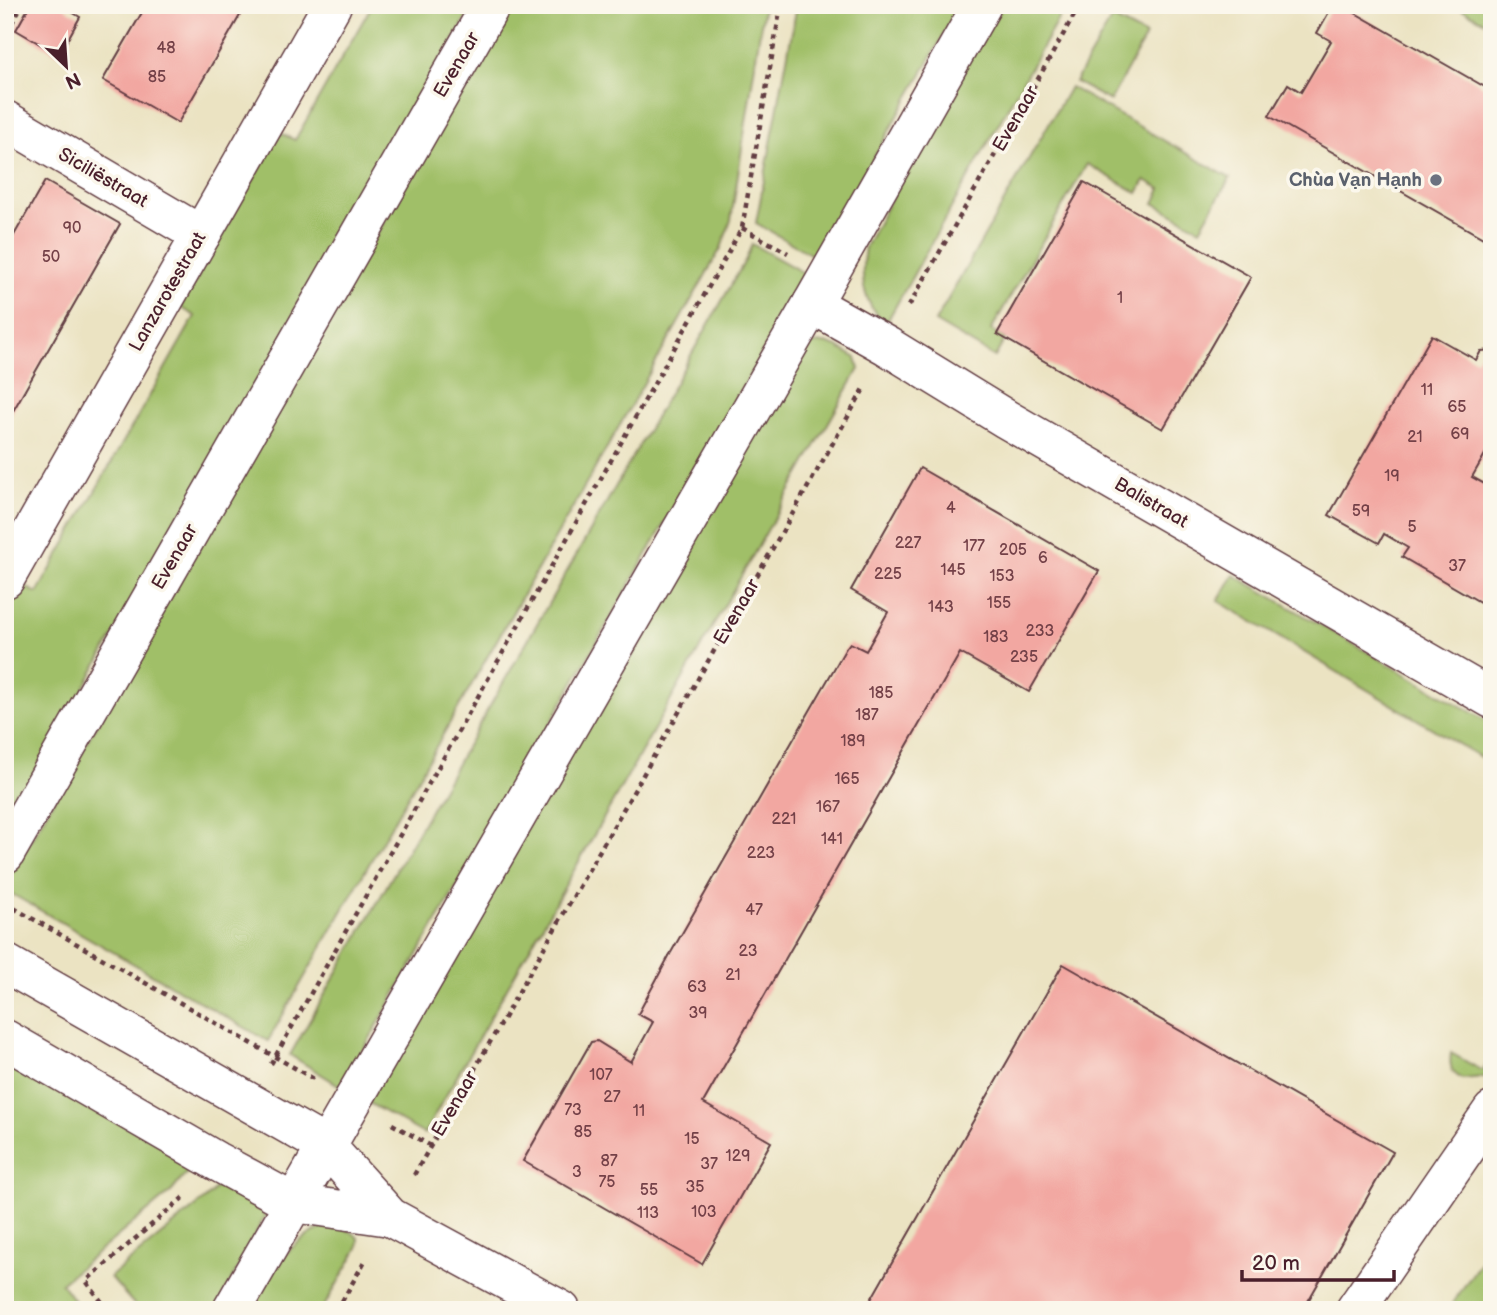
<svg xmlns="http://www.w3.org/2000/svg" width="1497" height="1315" font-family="'Balsamiq Sans',sans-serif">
  <rect width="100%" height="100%" fill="#fbf7ec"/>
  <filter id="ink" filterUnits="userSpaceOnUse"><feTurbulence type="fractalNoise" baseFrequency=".0143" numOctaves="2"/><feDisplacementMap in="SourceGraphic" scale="14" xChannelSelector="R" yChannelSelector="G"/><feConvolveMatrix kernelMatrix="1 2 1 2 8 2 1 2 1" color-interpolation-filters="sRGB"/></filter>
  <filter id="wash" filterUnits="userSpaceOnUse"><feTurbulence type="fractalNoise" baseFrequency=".00686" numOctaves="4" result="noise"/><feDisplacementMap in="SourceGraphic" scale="28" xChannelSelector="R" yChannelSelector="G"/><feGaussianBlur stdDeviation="1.57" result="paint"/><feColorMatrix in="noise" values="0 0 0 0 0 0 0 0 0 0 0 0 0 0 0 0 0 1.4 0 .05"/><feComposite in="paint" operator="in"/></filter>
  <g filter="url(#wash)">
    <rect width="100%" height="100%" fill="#ebe3c2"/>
    <g fill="#a0bf67" stroke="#756f49" stroke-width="2">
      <polygon points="372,5 474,5 5,826 5,614 22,585 37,593 195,316 180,307 280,133 295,140"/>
      <polygon points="508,5 764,5 731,220 721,248 268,1041 5,890 5,885"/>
      <polygon points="797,5 961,5 817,258 756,223"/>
      <path d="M995 5H1066L885 325C862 302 860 278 865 247Z"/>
      <polygon points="1455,5 1492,5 1492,26"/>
      <polygon points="1112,18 1146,36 1110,101 1075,82"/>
      <polygon points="1070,87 1230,178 1200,229 1154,203 1161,189 1145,180 1138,193 1087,164 991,330 1005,339 995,357 935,322"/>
      <polygon points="752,244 807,275 342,1087 290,1055 746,259"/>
      <polygon points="825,343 837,347 856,358 859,369 424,1134 367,1102 800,351 812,344"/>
      <polygon points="1234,575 1492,724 1492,764 1218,601"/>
      <path d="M1451 1053 1483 1071 1492 1056V1068L1485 1077 1462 1079C1451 1073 1449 1065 1451 1053Z"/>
      <polygon points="5,1054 194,1164 172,1191 61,1283 81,1310 5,1310"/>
      <polygon points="222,1180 260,1202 265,1216 216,1310 139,1310 110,1277 211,1194"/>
      <path d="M326 1226C339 1228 351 1228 359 1239L358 1248 322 1310H249C271 1272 284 1244 326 1226Z"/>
      <polygon points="1492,1245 1492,1310 1448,1310"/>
    </g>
    <g id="blocks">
      <g fill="#f2a7a1">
        <polygon points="30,5 60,5 80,17 59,55 16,30"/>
        <polygon points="137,5 246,5 178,123 103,80 144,9"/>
        <polygon points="1333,5 1341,5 1492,91 1492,243 1269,116 1288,84 1301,92 1331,41 1317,33"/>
        <polygon points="45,181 120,224 5,425 5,251"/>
        <polygon points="1084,182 1251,277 1163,429 997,334"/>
        <polygon points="1432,335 1476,360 1481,351 1492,350 1492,442 1472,477 1492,488 1492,609 1402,557 1408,548 1384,534 1379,543 1329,515"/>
        <polygon points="920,468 1099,571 1029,692 960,653 703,1103 771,1142 702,1264 523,1161 591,1042 597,1041 631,1062 653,1022 638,1014 669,956 846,648 850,643 866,651 888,612 851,590"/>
        <polygon points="1063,964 1393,1152 1303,1310 865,1310"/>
      </g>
    </g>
  </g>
  <g filter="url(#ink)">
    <use href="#blocks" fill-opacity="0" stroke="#623c42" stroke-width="2"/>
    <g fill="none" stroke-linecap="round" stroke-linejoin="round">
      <defs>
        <g id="street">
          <polyline points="5,120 201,235"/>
          <polyline points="812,304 887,346 1006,419 1492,699"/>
          <polyline points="5,579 332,5"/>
          <polyline points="5,963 326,1146 390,1217 561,1310"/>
          <polyline points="5,1039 216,1161 294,1203 390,1217"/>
          <polyline points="1355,1310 1492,1111"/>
        </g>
        <g id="secondary">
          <polyline points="5,854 491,5"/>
          <polyline points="232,1310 812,304 982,5"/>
        </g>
      </defs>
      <use href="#street" stroke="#623c42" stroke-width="41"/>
      <use href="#secondary" stroke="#623c42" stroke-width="41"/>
      <g stroke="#623c42" stroke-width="4.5" stroke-dasharray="5 5" stroke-linecap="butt">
        <polyline points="5,31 9,28 22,5"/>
        <polyline points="742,228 788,253"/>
        <polyline points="909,306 1080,5"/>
        <polyline points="5,903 314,1079"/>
        <polyline points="271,1064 742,228 781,5"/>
        <polyline points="392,1124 431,1146"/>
        <polyline points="414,1175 865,387"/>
        <polyline points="339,1305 349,1310"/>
        <polyline points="108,1310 86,1281 185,1196"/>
        <polyline points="337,1310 366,1259"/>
      </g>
      <use href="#street" stroke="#fff" stroke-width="38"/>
      <use href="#secondary" stroke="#fff" stroke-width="38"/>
    </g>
  </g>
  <circle fill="#6b7280" stroke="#fbf7ec" stroke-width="2.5" cx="1436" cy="180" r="7"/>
  <g text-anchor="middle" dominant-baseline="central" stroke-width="7" stroke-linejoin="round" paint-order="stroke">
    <g font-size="16" fill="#744148">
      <text x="166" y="48">48</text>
      <text x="157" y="77">85</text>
      <text x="72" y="228">90</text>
      <text x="51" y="257">50</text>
      <text x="1120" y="298">1</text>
      <text x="1427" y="390">11</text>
      <text x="1457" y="407">65</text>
      <text x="1460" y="434">69</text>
      <text x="1415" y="437">21</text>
      <text x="1392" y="476">19</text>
      <text x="951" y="508">4</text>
      <text x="1361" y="511">59</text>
      <text x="1412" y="527">5</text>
      <text x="908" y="543">227</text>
      <text x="974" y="546">177</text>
      <text x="1013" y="550">205</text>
      <text x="1043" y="558">6</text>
      <text x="1457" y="566">37</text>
      <text x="953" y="570">145</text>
      <text x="888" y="574">225</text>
      <text x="1002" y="576">153</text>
      <text x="999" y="603">155</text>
      <text x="941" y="607">143</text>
      <text x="1040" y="631">233</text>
      <text x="996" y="637">183</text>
      <text x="1024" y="657">235</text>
      <text x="881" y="693">185</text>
      <text x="867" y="715">187</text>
      <text x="853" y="741">189</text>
      <text x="847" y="779">165</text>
      <text x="828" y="807">167</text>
      <text x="784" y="819">221</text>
      <text x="832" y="839">141</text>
      <text x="761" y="853">223</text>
      <text x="754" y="910">47</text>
      <text x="748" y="951">23</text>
      <text x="733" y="975">21</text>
      <text x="697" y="987">63</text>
      <text x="698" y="1013">39</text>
      <text x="601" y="1075">107</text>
      <text x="612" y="1097">27</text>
      <text x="573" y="1110">73</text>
      <text x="639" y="1111">11</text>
      <text x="583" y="1132">85</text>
      <text x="692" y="1139">15</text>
      <text x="738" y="1156">129</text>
      <text x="609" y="1161">87</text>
      <text x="709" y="1164">37</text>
      <text x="577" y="1172">3</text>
      <text x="607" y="1182">75</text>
      <text x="695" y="1187">35</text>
      <text x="649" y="1190">55</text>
      <text x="704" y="1212">103</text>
      <text x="648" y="1213">113</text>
    </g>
    <g font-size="19" fill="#4a1f2b" stroke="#fbf7ec">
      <text transform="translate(457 65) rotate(-60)">Evenaar</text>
      <text transform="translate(1016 119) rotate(-60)">Evenaar</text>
      <text transform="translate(103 178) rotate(30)">Siciliëstraat</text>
      <text transform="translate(168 292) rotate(-60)">Lanzarotestraat</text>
      <text transform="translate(1151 503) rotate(30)">Balistraat</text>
      <text transform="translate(175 557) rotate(-60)">Evenaar</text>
      <text transform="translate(737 612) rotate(-60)">Evenaar</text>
      <text transform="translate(455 1104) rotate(-60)">Evenaar</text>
    </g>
    <g font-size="19" font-weight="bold" fill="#5b616d" stroke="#fbf7ec" text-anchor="end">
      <text x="1422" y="180">Chùa Vạn Hạnh</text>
    </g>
  </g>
  <rect width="1497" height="1315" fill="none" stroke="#fbf7ec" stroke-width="28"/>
  <g transform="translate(66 66) rotate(155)" stroke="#fbf7ec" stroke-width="5" paint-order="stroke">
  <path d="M0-5L12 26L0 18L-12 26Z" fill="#4a1f2b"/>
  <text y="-10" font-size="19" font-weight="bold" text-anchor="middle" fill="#4a1f2b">N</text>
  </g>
  <path d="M1242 1270v10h152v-10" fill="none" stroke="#4a1f2b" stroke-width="3.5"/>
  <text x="1252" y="1270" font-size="21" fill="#4a1f2b" stroke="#fbf7ec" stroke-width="5" paint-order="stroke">20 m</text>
</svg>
